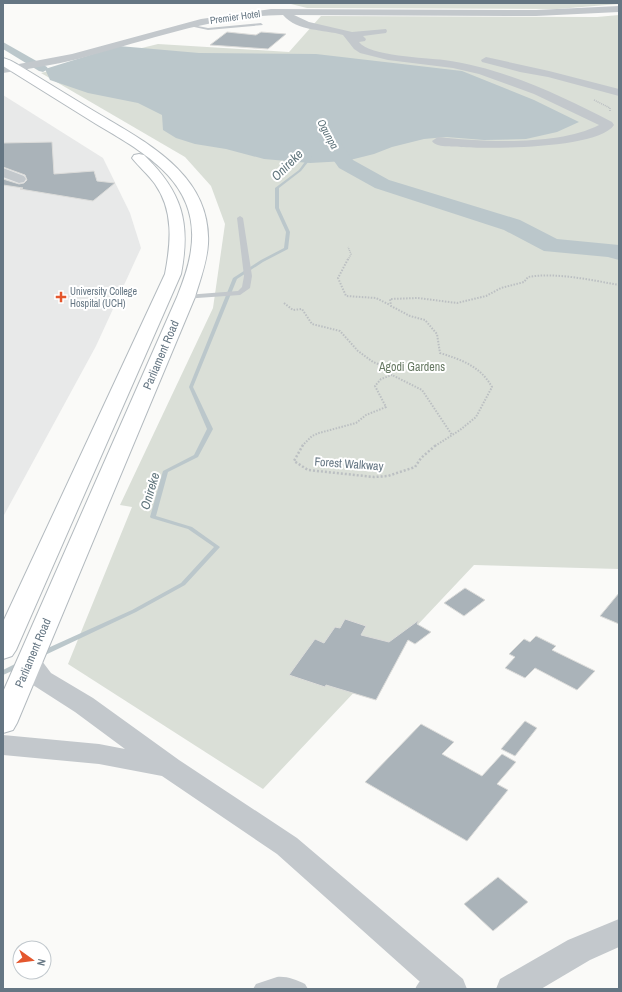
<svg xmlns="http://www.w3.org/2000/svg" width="622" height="992" font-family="'Archivo Narrow',sans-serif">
  <rect width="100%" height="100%" fill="#fafaf8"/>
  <polygon fill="#e8e9e9" points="3,95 103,158 130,213 141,248 96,346 3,517"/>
  <g fill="#dadfd7">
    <polygon points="287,3 619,3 619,4 557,9 307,8"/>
    <polygon points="619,15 619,569 474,565 263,789 68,664 132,507 120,505 213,308 225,224 211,186 185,157 41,73 158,44 289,52 321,16 597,17"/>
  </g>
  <polygon fill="#bbc7cb" points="119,46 199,53 316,54 462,71 534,100 579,122 557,132 526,139 484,140 446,137 424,139 392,147 374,154 346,161 310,163 264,159 226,149 195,144 176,138 163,130 162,115 138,103 88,93 50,80 45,69"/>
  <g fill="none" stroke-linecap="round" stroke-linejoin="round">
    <g fill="#bbc7cb" fill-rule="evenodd">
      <polygon points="309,156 312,157 301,171 279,188 279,208 290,232 288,249 263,262 237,279 193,387 213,429 198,457 168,472 156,516 192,527 220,547 185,585 136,612 43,656 39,656 38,654 39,652 132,610 181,583 214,547 188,529 151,518 150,517 163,471 194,455 207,429 189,387 233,278 261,260 284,248 286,232 275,208 275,188 299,170"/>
      <polygon points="19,662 23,662 24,664 23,666 3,675 3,670"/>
    </g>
    <polygon fill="#bbc7cb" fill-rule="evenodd" points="3,42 47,67 48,69 43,72 39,71 3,49"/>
    <polygon fill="#bbc7cb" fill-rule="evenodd" points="321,117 328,119 338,139 353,160 389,180 520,220 557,239 619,245 619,260 608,257 544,251 504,230 375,188 339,168 319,140 312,123 314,119"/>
  </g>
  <g fill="#aab3b9" stroke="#dcdcda">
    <polygon points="227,32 256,35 261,32 286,34 268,49 210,45"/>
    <polygon points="52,142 54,174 94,171 97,181 115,183 93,201 20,189 23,188 3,185 3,179 19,184 24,183 27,180 25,175 3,167 3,143"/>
    <polygon points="465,588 485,600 464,616 444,603"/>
    <polygon points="619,593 619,624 600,616"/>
    <polygon points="345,619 366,626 361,635 389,642 419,620 417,624 431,632 415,644 408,640 376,700 326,685 325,687 289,675 315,639 324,643 335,627 340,628"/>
    <polygon points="536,636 556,646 552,650 595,671 577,690 535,668 525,678 505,668 515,657 509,654 524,639 530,642"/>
    <polygon points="525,721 537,728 515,756 501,749"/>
    <polygon points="421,724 454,742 442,754 482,776 502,754 516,762 497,784 508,790 467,841 365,782"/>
    <polygon points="498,877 528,902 493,931 464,904"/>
  </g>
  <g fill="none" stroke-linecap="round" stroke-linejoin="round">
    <defs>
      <g id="secondary">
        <path d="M3 58C12 60 21 67 30 72 48 83 66 94 84 105 137 138 212 170 208 244 207 262 200 280 195 297L17 723 13 730 3 733V692L177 297C183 282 189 266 191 250 201 183 145 153 96 124 65 105 34 85 3 66Z"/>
        <path d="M139 154 144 155C182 192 191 222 181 274L16 650 12 656 3 659V622L165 274C171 243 174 211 155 184 148 174 139 167 132 158L134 155Z"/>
      </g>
    </defs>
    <use href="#secondary" stroke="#b3babf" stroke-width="2"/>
    <g stroke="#bbbfc2" stroke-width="1.5" stroke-dasharray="1 1" stroke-linecap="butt">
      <polyline points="594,100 610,108 610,112"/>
      <polyline points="348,260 351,254 348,247"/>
    </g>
    <g stroke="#bbbfc2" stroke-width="2" stroke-dasharray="1.5 1.5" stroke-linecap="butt">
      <polyline points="348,259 338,278 346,296 376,298 390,305"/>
      <polyline points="284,303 293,310 302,309 312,324 340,331 358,351 373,362 386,367 392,375 422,390 452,435"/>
      <polyline points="302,446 312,436 319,433 356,423 366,415 386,407 375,386 381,379 392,375"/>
      <path d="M435 446 460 430 476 417 492 387C480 366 462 360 440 353L437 334 425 320 410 316 391 306 390 299 418 298 457 303 486 296 501 288 524 282 528 277C555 272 591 280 619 285"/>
    </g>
    <polyline stroke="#bbbfc2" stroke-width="2.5" stroke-dasharray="2 2" stroke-linecap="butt" points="303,445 294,461 308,470 374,477 388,476 415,467 421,458 436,445"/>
    <g fill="#c3c8cc" fill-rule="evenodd">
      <polygon points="261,23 263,25 208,30 185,25 187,24 208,28"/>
      <polygon points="240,216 243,218 252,276 250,288 240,295 183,299 182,297 186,295 238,291 242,287 244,276 237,218"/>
      <path d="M434 970 439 972 442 977 433 989H415C419 981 426 973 434 970Z"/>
      <path d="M277 977C287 976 296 980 305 984L308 989H253L256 984Z"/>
    </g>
    <g fill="#c3c8cc" fill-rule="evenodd">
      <path d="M619 6V12L536 16 294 15 309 22 352 32 386 29 387 31 386 33 363 36 366 39 365 41 359 42C369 56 426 58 444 60 503 68 560 95 612 122L614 125C598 149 489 149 461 147 453 146 436 148 432 141L438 137C483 142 558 146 599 125L534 94 479 74 453 68 388 60 360 53 354 49 343 35C323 29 298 32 283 15 215 15 143 42 78 59 53 65 28 69 3 73V67L72 54 201 19 271 9 536 10Z"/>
      <polygon points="486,57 549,71 619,89 619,96 548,77 520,72 482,62 481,60"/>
      <polygon points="3,168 24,176 26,179 24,182 19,183 3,177"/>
      <polygon points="33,658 42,661 51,673 93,698 179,760 297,838 463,979 467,989 428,989 277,854 162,776 99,764 3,755 3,735 99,744 125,749 75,712 33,685 27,677 17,675 13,669 17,663"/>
      <polygon points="619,919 619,947 590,960 541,989 496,989 500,979 568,940"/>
    </g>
    <use href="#secondary" fill="#fff" fill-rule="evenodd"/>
  </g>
  <path fill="#e4572e" stroke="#fff" stroke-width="1.5" d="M59 291h4v4h4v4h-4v4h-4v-4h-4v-4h4z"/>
  <g text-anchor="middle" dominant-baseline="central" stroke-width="4" stroke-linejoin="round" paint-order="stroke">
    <g font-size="10" fill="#657683" stroke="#fff">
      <text transform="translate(235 17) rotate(-8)">Premier Hotel</text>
    </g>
    <g font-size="10" fill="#657683" stroke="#fff" text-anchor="start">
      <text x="70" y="291">University College<tspan x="70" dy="12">Hospital (UCH)</tspan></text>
    </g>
    <g font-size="11" font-style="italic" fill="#60757c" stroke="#fff">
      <text transform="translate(328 134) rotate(62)">Ogunpa</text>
    </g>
    <g font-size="12" fill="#657683" stroke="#fff">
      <text transform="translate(161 355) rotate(-67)">Parliament Road</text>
      <text transform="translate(349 464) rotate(4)">Forest Walkway</text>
      <text transform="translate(33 653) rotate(-67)">Parliament Road</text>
    </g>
    <g font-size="12" fill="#687a64" stroke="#fff">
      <text x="412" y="367">Agodi Gardens</text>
    </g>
    <g font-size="13" font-style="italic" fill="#60757c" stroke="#fff">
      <text transform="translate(287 165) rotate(-45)">Onireke</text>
      <text transform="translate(150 491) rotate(-73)">Onireke</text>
    </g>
  </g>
  <rect width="622" height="992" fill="none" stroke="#657683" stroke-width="8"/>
  <g transform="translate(32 960) rotate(104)"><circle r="19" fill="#ffffff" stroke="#c1c8cd"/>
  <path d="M0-3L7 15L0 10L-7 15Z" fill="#e4572e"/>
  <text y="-6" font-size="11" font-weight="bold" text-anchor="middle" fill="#657683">N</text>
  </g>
</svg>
